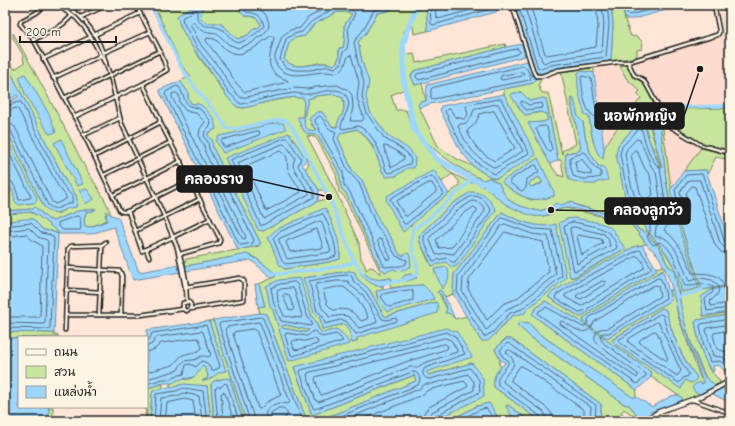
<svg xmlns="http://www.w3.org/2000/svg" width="735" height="426" font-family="'Comic Neue','Playpen Sans Thai',sans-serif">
  <rect width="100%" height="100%" fill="#fde6d8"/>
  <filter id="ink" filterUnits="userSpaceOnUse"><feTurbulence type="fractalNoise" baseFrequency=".025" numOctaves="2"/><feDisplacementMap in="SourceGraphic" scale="8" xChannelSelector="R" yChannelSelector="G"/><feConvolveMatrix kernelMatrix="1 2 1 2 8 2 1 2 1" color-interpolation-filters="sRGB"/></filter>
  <g filter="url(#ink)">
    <g fill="#fddbcf">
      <polygon points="722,5 730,5 730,151 703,145 673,127 644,78 634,73 632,63 723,35 720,19"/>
      <polygon points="620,66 626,78 640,91 641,98 615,131 604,148 594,68"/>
      <polygon points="661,114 667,127 701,148 670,190"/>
    </g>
    <g fill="#c7e59c" stroke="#72805c" fill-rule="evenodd">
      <path d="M154 5H193L179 24 194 50 213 76 224 93 237 107 243 108 271 101 296 97 298 98 305 97 303 117 298 120C305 132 303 134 317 135 324 147 334 161 339 174 342 181 338 188 346 193L381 269 403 256 399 254 390 236 380 223 362 180 352 170 338 138 341 133 357 129C372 139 377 157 383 173L396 176 407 168 401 144 388 136 370 112 365 97 368 82 362 62 358 42 366 33 377 13 388 11 398 5H426L428 31 414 34 413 26 404 31 401 55 414 53 416 63 505 44 506 47 414 71 411 76 415 85 422 83 426 101 418 105 438 146 457 159 473 166 492 178H498L509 170 507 103 504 94V89L533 83 536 78 541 80 538 85 542 93H548L562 154V151L576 144 561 71 594 68V73L581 71 593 141 603 158 604 148 615 131 641 98 637 94 640 91 626 78 620 66 627 64 634 77 642 82 648 91 655 108 657 109 661 114 673 202 702 290 730 285V286L711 290 703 316H709L730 312V315L697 320 695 322 700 347 709 369 720 381 719 384 715 385 706 378 693 349 681 311 679 293 674 270C664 265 665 254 659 247 654 241 648 236 642 231L639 230 627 215 604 213 570 203 561 205 557 204C552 206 549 209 543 210 531 213 511 204 503 194 502 192 502 190 501 188 499 184 493 181 489 178L483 180C462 171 426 148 416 127 411 116 411 99 407 88L391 95 396 110H406L413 130 430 154 451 173 471 183 475 182 484 186 506 204 534 216H543L552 214 554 211 565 208 610 218C626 213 638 233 646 244L634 247 548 297 580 317 656 271V268L663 266 665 269 585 317 583 320 585 323 607 338 609 337 671 300 669 290H673L678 316 700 377 704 383 700 384 699 393 701 394 682 401V398L651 377V372L577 319 545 301 536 308 533 314 538 319 637 390 635 399 538 333 529 323 518 325 528 335 624 404 629 405 641 419 639 420 624 409 621 413 633 421H598L600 419 601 404 511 339H505L495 349 500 360 499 364 501 367 496 373 494 387 540 421H530L508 405 506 406 515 421H500L489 403 477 406 449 421H434L484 395 472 363 428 375 426 371 294 367 312 415 415 375 416 381 318 421H307L266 314 260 313 258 307 265 306 259 284 275 277C271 269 258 258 249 255 245 254 195 265 187 266L185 264 186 259 259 246 260 242 213 148 212 140 208 136V133L214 129V119C207 111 203 104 192 104L188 99V92L180 81 191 76 182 66ZM521 92 530 101 546 99 558 160H561L564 177 558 175 553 168 529 123 543 122 548 120 546 114 541 112 525 115 520 109 511 94ZM572 98 578 117 583 122 585 136 590 152 598 166 566 160V153L579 151 581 147 572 107ZM650 111 659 114 666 180 670 204 652 213 644 220 618 145ZM289 133 309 164 305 169 319 190H324L327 199 318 201 263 231ZM307 136 315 137 318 141 336 174 339 192 342 194 345 198 381 273H379L374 268 370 267 366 270 365 266 361 258 359 243 337 194ZM537 159 554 196 531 200 518 194 503 184 522 169ZM434 171 442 182 452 174 459 181V186L434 205ZM471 192 429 262 420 242 419 235 453 203ZM502 212C516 220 540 230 555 225L542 297 521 313 512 316 496 334 481 341 467 316 455 319 449 313 446 312 447 309 440 295V290L445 297 453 294 454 274ZM330 218 340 249V259L329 262 284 269ZM646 230 699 288 682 292 676 270 663 249ZM615 233 619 241 626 248 575 277H570ZM350 271 357 279 369 289 385 317 436 302 357 338V341L352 343 350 333 345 324 322 329 320 318 303 278ZM299 278 312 317C318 321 316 329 323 333L289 361 273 310ZM369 278 376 280 391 278 392 280 390 284 391 288 406 286 423 285 434 299 378 300 376 292 383 290V286H376ZM662 308 666 310C671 332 682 360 697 377L691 383 613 339Z"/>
      <path d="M205 5H240V11L245 16C254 16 257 17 261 25L258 28H254L248 35 238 39C231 35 228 28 221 24 212 21 207 27 200 17L202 9Z"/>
      <path d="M611 5H629L623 7C623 17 627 26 631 36L638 37 643 43 642 49 637 50V57L611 61 613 24Z"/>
      <path d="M337 12H348L352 14 344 26 345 37 343 48H339V57L337 62 334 65C318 57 298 75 284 59L289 43 294 38 305 36 313 25Z"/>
      <path d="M13 33C38 77 62 122 85 167 94 183 106 198 111 215L105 214 107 220 90 227H85L84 219 86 212 95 209 78 211 53 221 48 219 35 207 33 209 5 211V178L20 205 26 202 33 203 5 135V127L44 207 57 214 68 208 76 207V195L66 182 5 61V54L14 69 18 67 24 63 23 55 13 38Z"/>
      <path d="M334 94 343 98C344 103 345 109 342 115 339 120 338 120 337 127 328 127 327 118 322 112H317L313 117 311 124 316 130C297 135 306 109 308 99L316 96Z"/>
      <polygon points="730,108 730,151 703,145 674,124 673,122 681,109"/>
      <polygon points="647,121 649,123 662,168 660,169 660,164 649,140 644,123"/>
      <polygon points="701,148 730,155 730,160 716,157 707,175 706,170 684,171"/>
      <polygon points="539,177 542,181 542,183 531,187 529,185 529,182 534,180"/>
      <polygon points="30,212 37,215 59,232 59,234 51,231 43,230 33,219 5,222 5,214"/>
      <path d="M213 320 246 421H243L230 379C224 378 215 379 211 384L214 421H211L207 386 179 385 170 388V383C174 383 175 380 179 379 183 379 186 380 189 379 197 377 199 370 203 364L208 375 207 379 203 380 211 379C214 373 220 373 224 365L209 321Z"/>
      <polygon points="285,325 309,330 307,332 304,332 282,328 282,326"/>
      <polygon points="5,332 54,333 54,335 58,335 58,337 9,338 5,336"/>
      <polygon points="163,384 163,388 154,390 152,393 150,421 145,421 147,388"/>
      <polygon points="49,407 53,407 53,421 48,421"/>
    </g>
    <g fill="#9ed7fe" stroke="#6a8ca4" fill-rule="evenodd">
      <path d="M193 5H205L202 9 200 17C207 27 212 21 221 24 228 28 231 35 238 39L248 35 254 28H258L261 25C257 17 254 16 245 16L240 11V5H279L281 8 286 7 289 5H398L388 11 377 13 366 33 358 42 362 62 369 82 366 97 370 112 388 136 401 144 411 151 415 159 414 168H407L396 176 386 177C380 170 379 160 375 151 372 143 365 134 357 129L341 133 338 138 352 170 362 180 380 223 390 236 399 254 403 256 408 253 410 256 411 266C405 270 400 272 393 269L386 272 381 269 346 193C338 188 342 181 339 174 334 161 324 147 317 135 308 134 306 135 301 126 300 122 298 121 298 117H303L304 98H298L296 97C287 98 279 99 271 101 263 102 246 110 238 107 230 104 219 84 214 76 201 57 183 39 177 16ZM337 12H348L352 14 344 26 345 37 343 48H339V57L337 62 334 65C318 58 298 75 284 59L289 43 294 38 305 36 313 25ZM334 94 343 98C344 103 345 109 342 115 339 120 338 119 337 127H333C328 123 327 117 322 112H317L309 119 316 130C297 134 306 109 308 99L316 96Z"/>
      <polygon points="426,5 509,5 510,8 428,31"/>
      <polygon points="514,5 611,5 613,24 611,61 552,69 543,73 538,73 535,70"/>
      <polygon points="629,5 685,5 633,19 625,19 623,7"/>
      <polygon points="522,44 525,56 415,85 411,76 414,71 506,47"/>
      <path d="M5 61 66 182C72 189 80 197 76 207 60 208 59 219 44 207L5 127V104L18 97 17 95 9 100 5 93V87L11 83 5 71Z"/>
      <polygon points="527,61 536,78 533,83 430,104 420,108 418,105 420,102 426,101 427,85"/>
      <path d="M581 71 594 73 604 148 603 159C593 153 591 128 589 117L585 115C581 102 576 87 578 73Z"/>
      <polygon points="25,74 49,114 56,132 49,134 25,94 19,77"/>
      <polygon points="180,81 188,92 188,99 192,104 199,104 205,108 214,119 216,129 208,133 208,136 212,140 213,148 260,242 260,245 238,250 159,90"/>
      <polygon points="521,92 530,101 543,98 546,99 558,160 550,164 528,123 543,122 548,120 546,114 540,112 525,115 520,109 510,94"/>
      <polygon points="504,94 536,155 498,178 492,178 473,166 460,150 440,110 441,106"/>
      <polygon points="572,98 574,99 578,117 583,122 585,136 590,152 598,166 604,167 608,180 597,182 596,184 586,184 569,180 565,163 566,153 579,151 581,147 572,107"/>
      <path d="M650 111 659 114 666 180 670 205 652 213 644 220 634 213 626 201 616 154 618 145ZM647 121 650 123 662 168H660L649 140 644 123Z"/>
      <polygon points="275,123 283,123 286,129 223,153 216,141 219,136 229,134"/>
      <polygon points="289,133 307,160 302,164 319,190 318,201 263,231 258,230 225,158"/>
      <path d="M5 135 37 198 36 202C31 204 25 203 20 205L15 202 13 192 5 178Z"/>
      <polygon points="61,139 83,184 77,186 54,143"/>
      <path d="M538 158 554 192V196C536 202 526 200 511 189 507 186 503 185 502 181ZM539 177 542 181V183L540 185 537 184 535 186 531 187 529 185 530 182Z"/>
      <polygon points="434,170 449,194 434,205 403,232 386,200 387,196"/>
      <polygon points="706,170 730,245 730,285 702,290 673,202 670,190 684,171"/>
      <path d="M477 177 483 180 489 178 499 183C506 199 510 204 528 208 533 210 538 212 543 210 549 209 552 205 557 203L561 205 572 201 575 205 604 213 627 215 639 230 645 232 658 246 663 254 664 258 669 267 672 268 674 270C680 300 684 329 696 357 699 364 701 371 705 377 707 380 712 382 715 385L719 384 730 395V403L707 391 701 394 696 393 692 388 694 385 699 382 702 384 704 383 701 377C695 356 685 337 679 316 674 301 673 286 666 272 664 267 660 257 656 253 653 250 650 249 647 245 639 234 627 213 610 218 598 215 577 207 565 208 554 209 547 219 533 216 526 214 512 208 505 204 495 196 487 188 475 182V180Z"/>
      <polygon points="87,189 94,199 85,204 83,197 79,190"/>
      <path d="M471 192C484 192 490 200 496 210L458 265 452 268 446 262 432 266 420 242 419 235 453 203Z"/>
      <path d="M669 206H672L699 288 682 292C678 276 673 262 663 249 657 240 647 234 644 224Z"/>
      <polygon points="35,207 48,219 53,221 78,211 96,209 94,211 86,212 84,219 85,226 90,227 107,221 106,211 111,215 118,217 139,272 185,264 187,266 247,254 257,259 276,274 275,277 272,278 251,260 133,280 114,227 90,234 59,234 58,232 37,215 31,212 5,214 5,211 33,209"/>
      <path d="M325 208C333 223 341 242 340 259L329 262 284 269 279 264 268 237 277 229Z"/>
      <path d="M502 212C515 220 541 230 556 224L566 276 565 279 527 309 525 313 512 316 488 341H481L453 294 454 274Z"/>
      <path d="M574 218C582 220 605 222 611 228 617 234 618 241 626 248L574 277H570L559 223 567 219Z"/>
      <polygon points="24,219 33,219 43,230 51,231 58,234 54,333 5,332 5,222"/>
      <polygon points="642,245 656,268 656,271 580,317 548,297 551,293 569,282 634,247"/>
      <path d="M447 267C451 277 448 281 442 289L434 269Z"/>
      <polygon points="350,271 355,272 357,279 369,289 385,317 436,302 438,307 437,313 357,338 357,341 352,343 350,333 345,324 322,329 320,318 314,313 303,278"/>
      <polygon points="663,271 671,299 666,303 609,337 607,338 585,323 583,319 585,317 654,275"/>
      <path d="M363 272C372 281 379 280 391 278L392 280 385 284 383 286C372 286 366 280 360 273Z"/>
      <polygon points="411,274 417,278 407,281 402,279 405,275"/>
      <path d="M300 278 312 317C318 321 316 330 323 333L336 329C343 333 346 337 349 344L289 361 273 310 270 306 266 286 279 280ZM285 325 309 330 307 332H304L282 328V326Z"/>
      <polygon points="255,284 259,284 265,306 258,307"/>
      <polygon points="423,285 431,293 434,299 387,312 378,300 376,291 406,286"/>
      <polygon points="730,286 730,312 703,316 701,297 711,290"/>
      <polygon points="440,290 445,297 455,319 449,313 445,313 447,309 441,295 437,292"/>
      <polygon points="545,301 577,319 651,372 651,377 637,390 538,319 532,314 536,308"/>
      <path d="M662 308 666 310C671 332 682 361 697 377L695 381 691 383 685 380 681 389 615 344 612 340Z"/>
      <polygon points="260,313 266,314 307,421 246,421 213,320"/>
      <path d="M730 315V374L725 372 719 365 713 366 714 370 713 372C702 362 698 337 695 322L697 320Z"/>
      <path d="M209 321 226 371C215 371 212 382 202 381L207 379 208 375 203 365C200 368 199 373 195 376 188 380 180 377 173 383H164L147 388V330Z"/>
      <polygon points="521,322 529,323 538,333 634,398 635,396 652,407 671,396 679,395 682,398 682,401 653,411 641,419 629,405 624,404 528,335 517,325"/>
      <polygon points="446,328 457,332 472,357 426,372 429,375 472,363 483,379 484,396 434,421 318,421 416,381 414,375 312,415 294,367"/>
      <polygon points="5,336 9,338 19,338 19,407 49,407 48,421 5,421"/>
      <path d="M506 339H511L601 404 600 419 598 421H540L494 387C492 374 498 372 505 362L500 360 495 349Z"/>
      <polygon points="226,378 230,379 243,421 214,421 211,384 214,381"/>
      <polygon points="183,384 207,386 211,421 150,421 152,393 154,390 175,387"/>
      <polygon points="489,403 500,421 449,421 477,406"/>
      <polygon points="508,405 530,421 515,421 506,406"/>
    </g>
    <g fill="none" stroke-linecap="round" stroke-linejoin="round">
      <g stroke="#506776" stroke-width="1">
        <path d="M244 5V9L246 12C257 13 262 15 264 26 261 31 246 40 239 43 229 41 228 31 219 28 209 24 204 30 197 18V11L196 10 182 18 183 22 197 48 217 73 227 90 239 103 242 104C259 100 276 95 294 93 298 93 304 95 308 94 318 94 339 84 346 96 354 106 341 118 341 128L343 129 358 126C375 133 381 155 386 171L389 173C397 172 402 165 410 164L411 160 407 153 399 147 385 139 367 114 362 97 364 82 358 63 354 42 363 30 374 10 390 5"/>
        <path d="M249 5 250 7C261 7 269 15 269 27L263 35 258 37 252 43 238 48 228 44 217 33 208 32 201 30 193 22 190 24 201 45 221 70 231 87 241 98 294 88 308 89 316 87 337 85 348 90 352 95 353 107 350 121H362L364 119 357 98 359 82 351 55 348 56 344 67 340 71 335 73C332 73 329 72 326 72 308 72 285 83 275 62V56L282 36 290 30 300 28 308 18 330 5"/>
        <polyline points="430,5 431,24 433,25 505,5"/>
        <polyline points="435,5 436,17 438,19 488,5"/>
        <polyline points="518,5 538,68 541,69 551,65 606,57 609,24 607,5"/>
        <polyline points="524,5 542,61 544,63 551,60 602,52 604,24 602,5"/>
        <polyline points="530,5 545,54 547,55 596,47 598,25 596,5"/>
        <polyline points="628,5 627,13 629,15 669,5"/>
        <path d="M335 8C342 7 352 6 355 14L348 27 349 37 347 49 343 52 341 64 335 68 328 66 311 70H294L285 67 280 59 286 39 293 34 302 32 311 22Z"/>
        <path d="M271 36H273L274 38C270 56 262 72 287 80L288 82 245 92 236 83 226 67 206 41 207 38 215 39 226 50 233 53 240 54 254 48Z"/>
        <polygon points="518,49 520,52 518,54 419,80 416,77 417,74 507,51"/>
        <polygon points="524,66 526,67 531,77 530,80 433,99 431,98 431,89 432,88"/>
        <polygon points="521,72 524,73 522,76 502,80 500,79 501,76"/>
        <path d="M582 76 591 78 597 115 595 117C583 110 583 91 581 78Z"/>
        <path d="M177 86 179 87C184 94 183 100 189 106L198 108 202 111 210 120 211 125 205 131 204 137 208 142 209 149 254 240 253 243 241 245 239 244 165 94 166 92Z"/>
        <polygon points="176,93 179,95 180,103 185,110 189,112 196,113 205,122 200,129 199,135 200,140 204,144 205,152 246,237 245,239 242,238 172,97 172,94"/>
        <path d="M501 99 529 153 497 173 494 174 476 162 463 148 445 111 447 109H450L455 117 464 119C469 117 468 112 466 107L467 105Z"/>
        <polygon points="522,101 529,105 542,103 543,106 542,108 526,110 521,104"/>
        <path d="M498 104 523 151 495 168C476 158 467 147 458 126L460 124C471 124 471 117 474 109Z"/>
        <path d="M5 107 18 102H21L62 184 72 196V203C60 205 58 213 48 205L10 129 5 127"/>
        <path d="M494 111 515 148 495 161C482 155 473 145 467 131L475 124 480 114Z"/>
        <polyline points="5,112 16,108 18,109 58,186 66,196 66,199 56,204 52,202 15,127 10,123 5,122"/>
        <path d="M320 116C328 123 323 127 336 132L334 139 348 171 359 183 376 225 386 238 396 256 407 260 406 264C400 268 394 265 386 267L384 266 350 192 344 185 343 172 320 132 319 127 315 122V120Z"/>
        <polygon points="545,126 547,127 552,150 550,152 548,151 536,129 538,127"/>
        <path d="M639 129 642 130C645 142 650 161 660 168L665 201 664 203 650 209 644 214C626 206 624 172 620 154L622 147Z"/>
        <polygon points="258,131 260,132 259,135 226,147 224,147 221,142 222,140"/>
        <polygon points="285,138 287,138 301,158 298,166 314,191 314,197 261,226 231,160"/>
        <path d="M637 139 640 140 651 166 656 172 660 198 659 200 643 208C632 202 628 167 625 154L627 149Z"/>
        <polygon points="283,144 286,145 295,158 293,164 294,169 309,192 309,194 264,219 238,163"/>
        <path d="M5 145 31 196 30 198 19 200C17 192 14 179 5 177"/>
        <path d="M384 146C391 146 398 152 404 157V159L393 167H391L384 148Z"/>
        <polygon points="635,150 637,151 645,169 650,175 653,195 644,200 641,196 631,155"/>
        <path d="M281 151C291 157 285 163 289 172 293 179 298 185 301 192L266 211 246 166Z"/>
        <path d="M583 152 586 153 595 168 601 171V177C588 179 586 181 573 176L570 163V157L580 154Z"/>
        <polygon points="582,159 591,172 591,175 577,172 575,162"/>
        <polygon points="535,165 537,166 539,172 527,179 526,188 522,191 520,190 510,183 510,180"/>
        <polygon points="431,176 433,177 443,192 443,194 406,224 404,224 390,199"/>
        <polygon points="429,183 432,183 436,190 436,192 407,216 405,216 397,203 397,201"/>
        <path d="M472 196C481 195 488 203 491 211L455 262H452L447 258 433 261 424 241V236L455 206Z"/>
        <polygon points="473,201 480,203 485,209 485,211 454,254 446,253 436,255 429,238 458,210"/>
        <polygon points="474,207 477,209 477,211 452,247 439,248 436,240 462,215"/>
        <path d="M323 214C328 222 337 246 336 256L328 259 285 264 282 261 273 238 279 232Z"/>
        <polygon points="77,216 80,217 81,228 80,230 63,230 58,226 58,223"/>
        <polygon points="502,218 534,229 552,230 562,276 522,309 510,313 493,332 484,337 457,292 458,276"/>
        <polygon points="320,221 322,222 331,252 287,259 279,241 279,239"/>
        <path d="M574 222C593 227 612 225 617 248L576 271H574L564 227 568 223Z"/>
        <polygon points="505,224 532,234 548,236 556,274 519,304 507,309 489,328 486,330 462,291 463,278 501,226"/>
        <polyline points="5,226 31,223 41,233 51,235 54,238 50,328 48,329 5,328"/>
        <polygon points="574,227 604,234 608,238 610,246 577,264 570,230 570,228"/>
        <polygon points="317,229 323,246 323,248 290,252 286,243 287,241"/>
        <polyline points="5,231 29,228 38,237 47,240 48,242 45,323 44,324 5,323"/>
        <path d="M505 232C518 236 530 239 543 242L549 272 516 299 503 304 487 320 468 289 469 280Z"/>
        <polygon points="578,235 601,239 603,243 582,255 577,237"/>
        <polyline points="5,237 26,234 33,241 41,245 42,247 40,317 5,317"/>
        <polygon points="379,239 382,240 391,258 390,260 387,260 378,242"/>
        <path d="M730 243H726L724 240 703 176 702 174 686 175 675 190 678 205 677 208 674 211H669L650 225V232L647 237 653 245 660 242C674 248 679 274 685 286H692L700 283C703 284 711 285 713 287V292L705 299 707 311 730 308"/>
        <path d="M730 248 724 247 720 243 700 180H689L680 192 683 205 681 212 677 215 671 216 656 227 655 236C658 238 662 236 666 239 679 249 683 268 689 281L701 278 712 280 717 284C721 292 717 296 710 301L711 306 730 303"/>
        <polygon points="639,250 641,251 651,267 651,269 584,311 579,312 555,298 556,295 571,285"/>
        <path d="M730 254 721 252 715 245 695 187 692 186 686 193C687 197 689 202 689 206 689 223 669 219 664 230 678 240 686 256 692 273 711 274 726 272 724 296L730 297"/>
        <path d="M637 256C640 257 645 264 644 268L581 306 565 297V295L573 290Z"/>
        <polygon points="351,275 354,282 366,292 382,319 386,320 396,318 397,320 397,321 356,334 346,321 340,320 325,324 323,316 317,311 309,281 337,276"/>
        <path d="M658 278 661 279 665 292 666 298 609 333H602L600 337C602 346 613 347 617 353L646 374V376L637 384 538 314 539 311 546 307 581 326 584 327 587 324 589 318Z"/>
        <path d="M337 281H348L351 286 363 295 377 320 376 323 359 328C356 326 355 322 352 320 346 312 337 317 329 317L326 312 322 308 315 286 317 284Z"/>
        <polygon points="603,281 606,282 605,284 581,299 576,297 577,295"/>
        <polygon points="295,282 297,284 308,318 312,323 311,326 281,321 274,304 271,288 280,284"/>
        <path d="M655 285 658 286 660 296 608 328 600 329C594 333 593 339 598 345L638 374V376L637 378 560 324V322L562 321C574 327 586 341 594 322Z"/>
        <path d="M338 287H344L358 299 368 317 367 319 361 321C352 310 348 308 333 310L327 304 323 290Z"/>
        <polygon points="292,288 294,289 302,316 301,318 284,316 278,302 277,291 281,289"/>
        <polygon points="412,290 413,291 413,300 390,307 388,306 381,297 383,294 392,292"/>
        <polygon points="285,294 289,295 294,309 292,311 289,310 283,296"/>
        <path d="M660 314 663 315C666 331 679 361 689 374L688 376 683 378 679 383 619 342V340Z"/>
        <polyline points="730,319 701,324 700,326 704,346 710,362 720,361 730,369"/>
        <polygon points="657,322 659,323 681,371 677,376 628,342 629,339"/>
        <polyline points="730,324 707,328 706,330 713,356 723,357 730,364"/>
        <polygon points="254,329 256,330 281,395 267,402 260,409 258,408 233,334 234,332"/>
        <polyline points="730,330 714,333 713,335 717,349 726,352 730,355"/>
        <polygon points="314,331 322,337 336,334 340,337 343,341 293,356 291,355 285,335 286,333 307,336"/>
        <polygon points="654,331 657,332 668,359 667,361 639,342 640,340"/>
        <polygon points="445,338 451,340 457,350 457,352 424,363 418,367 410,367 319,402 316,401 307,375 308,373"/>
        <polygon points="314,339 318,341 317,344 297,350 294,349 292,342 294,340 304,341"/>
        <polyline points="147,341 150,339 152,333 206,325 220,366 219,368 212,371 207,363 202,361 196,367 190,364 186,365 184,374 175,376 171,379 163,379 147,384"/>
        <path d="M445 344 448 346 447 349C434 353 421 358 408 361L322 395 320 394 315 379 316 377Z"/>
        <path d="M147 346 152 344 156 337 202 331 203 332 211 355 209 357C199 354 200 359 193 360 182 361 183 360 178 370L147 379"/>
        <path d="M147 352 155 349 161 343 197 338 199 339 202 348C197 354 188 352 181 356L173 365 147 372"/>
        <path d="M279 408C284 407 288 410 287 416L283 419 273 420 271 417V413Z"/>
        <polyline points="154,421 156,394 176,391 184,388 203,391 207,421"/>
        <polyline points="159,421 161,398 177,396 184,393 199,396 202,421"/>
        <polyline points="165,421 167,403 185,399 193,401 196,421"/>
        <polyline points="218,421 215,389 217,387 221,387 225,383 227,384 239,421"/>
        <polyline points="223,421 221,394 223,392 225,393 234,421"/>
        <polyline points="250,421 219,325 220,323 260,317 263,318 303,421"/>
        <path d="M255 421 225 329 227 327 258 322 260 323 290 402 288 404C279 401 269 405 265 414L267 421"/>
        <path d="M329 421 418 385 420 381C419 376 418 371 412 372L315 409 313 408 300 372 301 370 446 332 455 336 465 354 425 368 423 371C422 375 425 379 430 379L470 368 479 380 480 392 435 416 433 421"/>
        <polyline points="342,421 419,389 425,384 431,384 468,374 474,382 474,390 432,412 429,416 428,421"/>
        <polyline points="358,421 422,395 428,390 464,381 468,385 467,387 429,407 424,413 422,421"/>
        <polyline points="458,421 479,410 486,408 496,421"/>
        <path d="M542 421 540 416 498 385C496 375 504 371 508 364V360L503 357 500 350 507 343 510 344 596 405 595 421"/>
        <path d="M547 421 546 416 544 412 503 382C505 369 524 367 506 352L508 350H510L591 407 590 421"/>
        <polyline points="553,421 552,414 548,409 511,381 511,379 520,366 522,366 584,410 584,421"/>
      </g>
      <polyline stroke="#6a8ca4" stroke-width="1" points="147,421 147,388"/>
      <g stroke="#9ed7fe" stroke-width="3.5">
        <polyline points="151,5 181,67 195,88 223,122 226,128 236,129 278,120 286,121 293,128 329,197 353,259 363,274"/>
        <polyline points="683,107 729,106"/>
        <polyline points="271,273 279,274 335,267 355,262"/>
        <path d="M384 283 405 280 417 275C418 266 416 260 413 252 411 245 411 237 413 229L428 219 472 179"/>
        <polyline points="677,297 702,290"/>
      </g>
      <polyline stroke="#9ed7fe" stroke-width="6" points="417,5 403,43 404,82 414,129 437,159 472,179 482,183"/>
      <defs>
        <g id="street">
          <polyline points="46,5 36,13 21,21 20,24 33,39 37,46 88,143 120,211 124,212 128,211 190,180"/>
          <polyline points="57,5 76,18 84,27 91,37 107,67 110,75 121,122 165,218 177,247"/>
          <path d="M65 5C86 18 100 39 106 63"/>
          <polyline points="136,5 140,13"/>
          <polyline points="512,5 534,73 536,76 542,76 558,70 619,62 628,62"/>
          <polyline points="81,17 107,5"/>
          <path d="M33 40C48 33 62 28 72 15"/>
          <polyline points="103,53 150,32"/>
          <polyline points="43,59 91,37"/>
          <polyline points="628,62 634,75 642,79 646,84 665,119 671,127 701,145 730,153"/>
          <polyline points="628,62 717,35 719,33 719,30 714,5"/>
          <polyline points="53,78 100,56"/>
          <polyline points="64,98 160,51"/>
          <polyline points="74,117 143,84 167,70 160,51 140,13 94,35"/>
          <polyline points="160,122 220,239 219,243 180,254"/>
          <polyline points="84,135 120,118"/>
          <polyline points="95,156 159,123 160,120 143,84"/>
          <polyline points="104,175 171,142"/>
          <polyline points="113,195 181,161"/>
          <polyline points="128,211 142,251 173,237 210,219"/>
          <polyline points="135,231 200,199"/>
          <polyline points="102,245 106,242"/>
          <polygon points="177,247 183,265 187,287 186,289 185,287"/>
          <polyline points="146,249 149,257"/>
          <polyline points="67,268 120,271 122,276 121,314"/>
          <polyline points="185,287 240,278 244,281 244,300 190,309 186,311 183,309 183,303 189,302 191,305 190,309"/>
          <polyline points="186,289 187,302"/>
          <polyline points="66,290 101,292"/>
          <polyline points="66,315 140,315 183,309"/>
          <polyline points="65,330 68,249 71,246 102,245 99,315"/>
          <polyline points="693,400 730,413"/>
        </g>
        <polyline id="secondary" points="646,421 658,412 702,396 730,381"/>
      </defs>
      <use href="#street" stroke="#1c1c1c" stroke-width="5.5"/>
      <use href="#secondary" stroke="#1c1c1c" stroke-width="6"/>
      <use href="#street" stroke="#fcf5e5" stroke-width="2.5"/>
      <use href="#secondary" stroke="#fcf5e5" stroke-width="3.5"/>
    </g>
  </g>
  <path fill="none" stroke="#1c1c1c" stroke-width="1.5" d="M700 69L684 116M329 197L252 179M551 210L605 211"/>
  <g fill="#1c1c1c" stroke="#fcf5e5" stroke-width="1.5">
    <circle cx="700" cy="69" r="4"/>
    <circle cx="329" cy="197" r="4"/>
    <circle cx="551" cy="210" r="4"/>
  </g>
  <g fill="#1c1c1c" stroke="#1c1c1c" stroke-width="1.5">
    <rect x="595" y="103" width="89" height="26" rx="4"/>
    <rect x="177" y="166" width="75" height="26" rx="4"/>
    <rect x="605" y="198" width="85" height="26" rx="4"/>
  </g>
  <g font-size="14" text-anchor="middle" font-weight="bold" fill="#fff">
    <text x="640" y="121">หอพักหญิง</text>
    <text x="214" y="184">คลองราง</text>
    <text x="648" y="215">คลองลูกวัว</text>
  </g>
  <rect width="735" height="426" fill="none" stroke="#fcf5e5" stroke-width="20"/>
  <rect x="10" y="10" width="715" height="406" fill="none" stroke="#1c1c1c" stroke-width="1.5" filter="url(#ink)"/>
  <rect x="18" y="336" width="130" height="72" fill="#fcf5e5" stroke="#a29e95"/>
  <rect x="26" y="349" width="20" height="6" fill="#fcf5e5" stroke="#a29e95"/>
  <text x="54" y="356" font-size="12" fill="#1c1c1c">ถนน</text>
  <rect x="26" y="366" width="20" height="12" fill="#c7e59c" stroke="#a29e95"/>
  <text x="54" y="376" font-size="12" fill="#1c1c1c">สวน</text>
  <rect x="26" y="386" width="20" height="12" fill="#9ed7fe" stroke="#a29e95"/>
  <text x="54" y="396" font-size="12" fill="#1c1c1c">แหล่งน้ำ</text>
  <path d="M20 36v6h96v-6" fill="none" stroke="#1c1c1c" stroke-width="2"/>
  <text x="26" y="36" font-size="12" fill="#1c1c1c" stroke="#fcf5e5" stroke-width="3" paint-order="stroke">200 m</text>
</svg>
